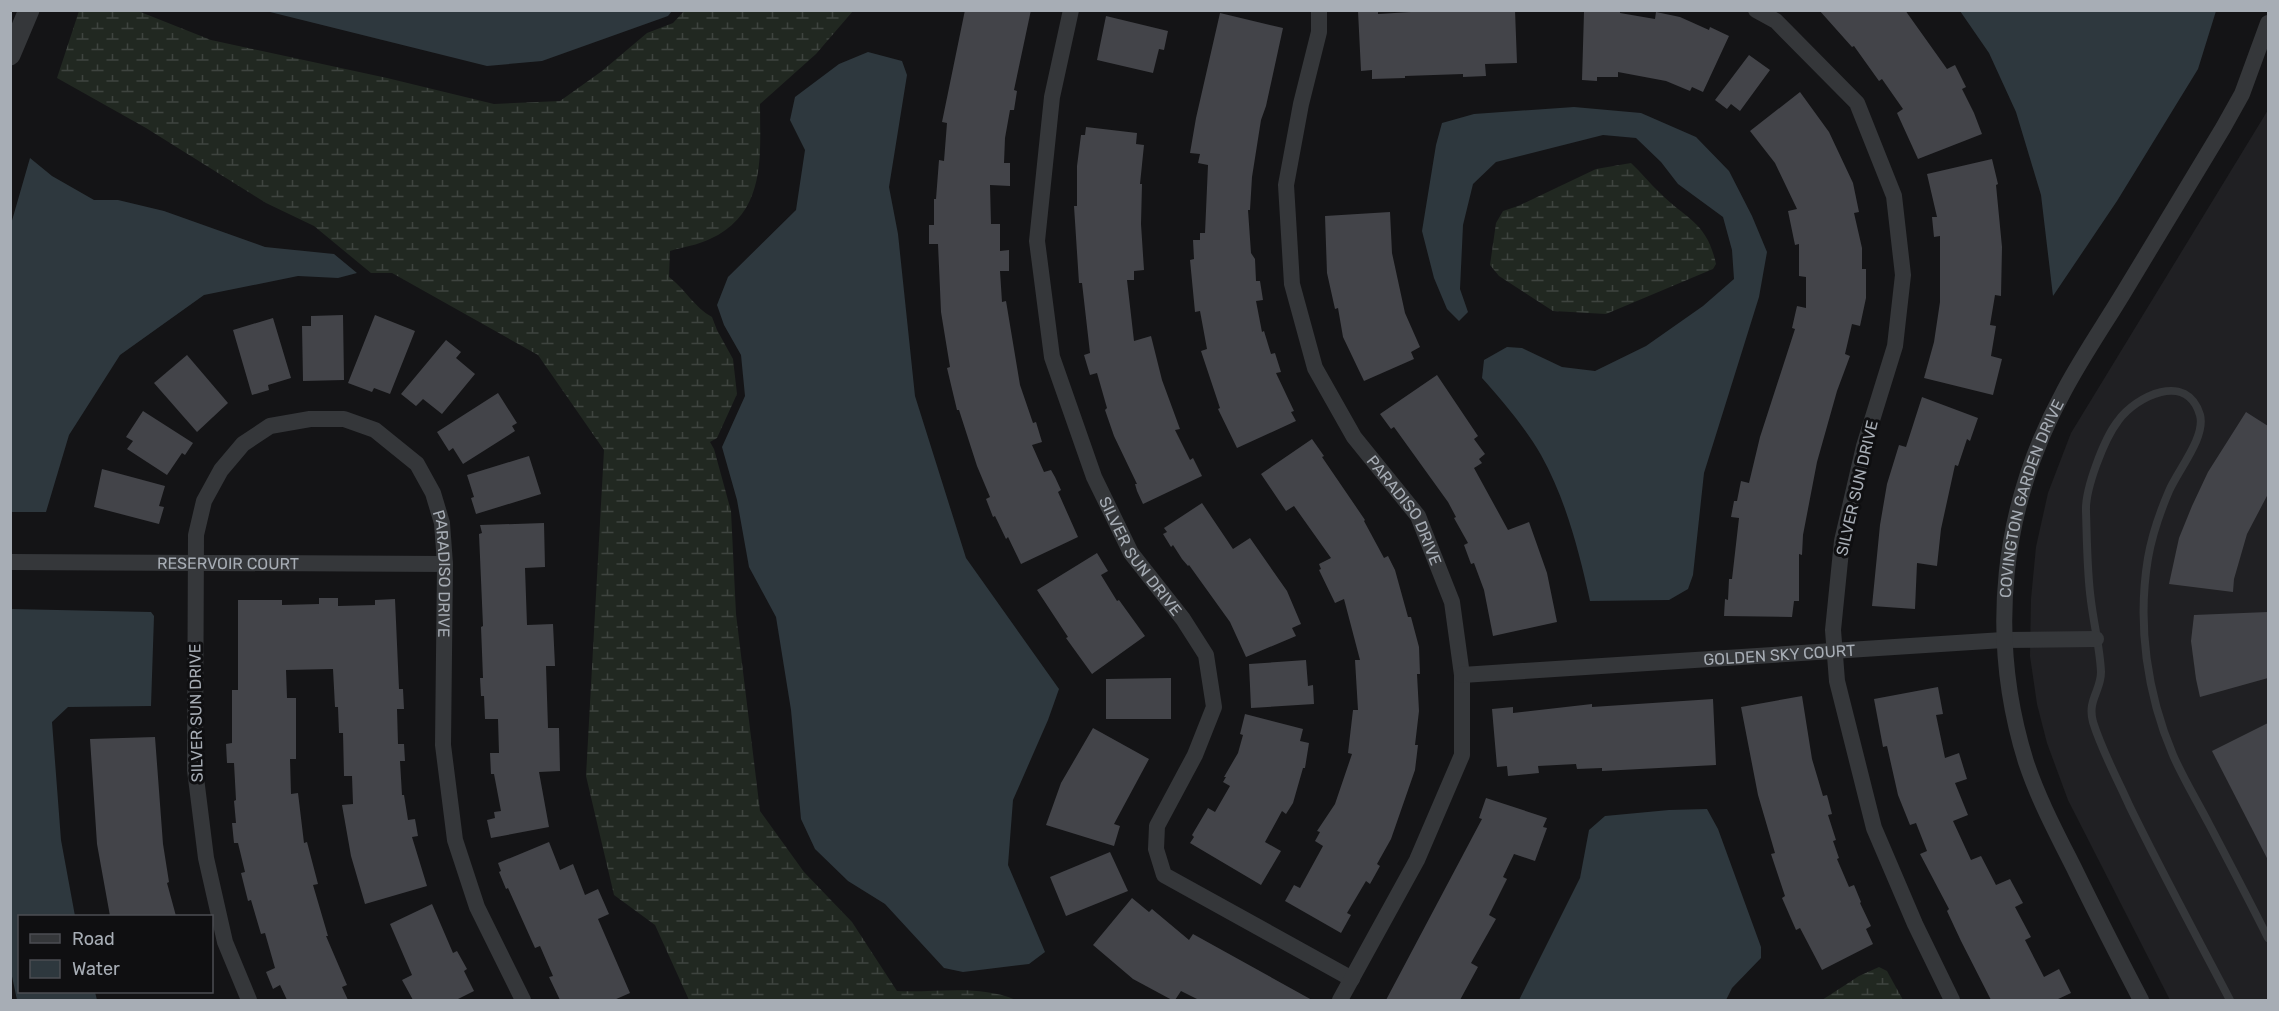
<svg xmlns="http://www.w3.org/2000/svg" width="2279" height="1011" font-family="Rubik,sans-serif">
  <defs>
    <pattern id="wetland-marsh" width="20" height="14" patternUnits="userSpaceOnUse" patternTransform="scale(1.5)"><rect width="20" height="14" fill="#212821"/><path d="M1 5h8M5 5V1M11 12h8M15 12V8" fill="none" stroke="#3e443f"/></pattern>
  </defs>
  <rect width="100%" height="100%" fill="#141416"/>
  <polygon fill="#202023" points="2268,110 2268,1000 2170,1000 2068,800 2047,743 2037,704 2030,656 2031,599 2036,547 2048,493 2071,433"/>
  <g fill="url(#wetland-marsh)">
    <path d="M138 11 211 40 387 78 494 104 560 101 602 71 647 33 673 23 684 11H853L816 54 760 104C760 155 767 213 710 239 698 245 683 247 670 251L669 277C685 289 695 308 712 317L717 330 733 359 737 394 717 438 710 442 714 449 731 511 736 614 760 811 804 872 852 922 897 991C936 993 979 984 1016 1000H689L655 925 614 895 586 776 604 450 538 355 392 273H371L314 226 266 203 146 128 57 78 79 11Z"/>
    <path d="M1631 163C1641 172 1650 184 1660 193 1687 220 1707 222 1716 264L1713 269 1606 314 1553 311 1499 276 1490 265 1496 223 1503 211 1518 206 1596 169Z"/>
    <polygon points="1879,967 1887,971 1903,1000 1822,1000 1859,976"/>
  </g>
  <g fill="#2e383e">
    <polygon points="266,11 672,11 668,16 542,61 487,66"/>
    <polygon points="1960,11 2216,11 2198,69 2117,201 2053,296 2041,195 2016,112 1989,53"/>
    <polygon points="868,52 902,61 907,75 889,187 898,234 915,396 966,558 1059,689 1048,720 1013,800 1008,865 1045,952 1029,964 963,972 944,968 885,904 848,881 815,849 801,819 791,710 776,617 749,567 737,500 722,447 745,396 741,355 724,325 717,305 728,277 796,210 805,150 790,120 795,97 839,64"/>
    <path d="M1574 107 1641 113 1696 137 1729 171 1752 216 1767 252 1759 297 1704 473 1693 575 1688 589 1669 600 1590 601C1579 551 1566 500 1541 455 1527 430 1501 399 1482 378L1484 360 1507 347 1522 348 1562 367 1595 371 1646 346 1703 306 1734 279 1732 250 1723 217 1678 184 1661 162 1636 138 1603 135 1496 162 1473 184 1463 225 1460 289 1468 312 1459 321 1447 309 1434 278 1422 231 1436 145 1442 123 1474 114Z"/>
    <polygon points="30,158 52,176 94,200 118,200 164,211 265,247 334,254 357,273 338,278 298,276 204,295 120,355 69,435 46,512 11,512 11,224"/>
    <polygon points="11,609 151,612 154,616 151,706 68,707 52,722 61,840 75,916 20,916 20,992 95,992 97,1000 17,1000 10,967"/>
    <polygon points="1707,809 1718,829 1761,947 1761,958 1732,988 1726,1000 1519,1000 1580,878 1589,830 1605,816 1669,810"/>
  </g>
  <g fill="#434449">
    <polygon points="965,10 1031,10 1014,90 1017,91 1014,110 1010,110 1005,138 1004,163 1010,163 1010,186 990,185 991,224 1000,224 1000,251 1009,250 1009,271 1000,271 1002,302 1006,301 1020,385 1033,423 1036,422 1042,442 1032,445 1044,472 1051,470 1055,477 1061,490 1058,492 1078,537 1021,564 1008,537 1006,539 995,516 993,517 986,499 990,497 977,466 959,410 957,410 947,368 950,367 941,312 938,244 929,244 929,225 934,225 934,199 936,199 939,160 944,161 947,123 942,122"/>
    <polygon points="1378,10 1378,14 1411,12 1411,10 1515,10 1517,63 1485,64 1486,76 1463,77 1463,74 1405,76 1405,78 1372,79 1372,70 1361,71 1358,11"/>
    <polygon points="1601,10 1620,10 1620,13 1655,19 1656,12 1680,17 1709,30 1710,27 1729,36 1703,92 1692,87 1690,91 1666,81 1618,72 1618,77 1597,77 1597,81 1582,80 1584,12"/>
    <polygon points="1819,10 1905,10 1947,69 1955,65 1966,87 1962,89 1974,113 1982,134 1918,159 1897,113 1903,109 1882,79 1879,81 1854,46 1852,47"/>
    <polygon points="1220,13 1283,28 1266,106 1261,120 1252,177 1250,210 1248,210 1251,253 1255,259 1256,281 1260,281 1263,300 1256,301 1262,332 1264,331 1271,354 1275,353 1281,372 1276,373 1294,411 1291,412 1296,421 1237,448 1218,409 1220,408 1201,351 1207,349 1200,311 1195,312 1190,260 1194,259 1193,240 1200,240 1200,233 1205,233 1208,165 1198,163 1200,154 1190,153 1196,118"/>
    <polygon points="1106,16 1168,31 1164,50 1159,49 1153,73 1097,60"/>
    <polygon points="1749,55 1770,70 1740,111 1731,104 1727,109 1715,100"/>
    <polygon points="1800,92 1829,132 1853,183 1859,212 1854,213 1862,248 1862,269 1866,269 1866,298 1860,326 1852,324 1845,354 1850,356 1837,391 1817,462 1803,535 1802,555 1799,554 1799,601 1794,601 1792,617 1724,616 1725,599 1728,600 1729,579 1732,579 1739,518 1731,517 1734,501 1737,501 1741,481 1749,483 1760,437 1795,329 1792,328 1797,306 1806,308 1806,277 1799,276 1799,244 1795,245 1788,211 1797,209 1775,163 1750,131"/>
    <polygon points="1086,127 1137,133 1136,144 1144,145 1140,184 1142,184 1141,224 1144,270 1134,271 1134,280 1127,280 1134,341 1151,336 1162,380 1180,429 1175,430 1190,460 1193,458 1202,476 1143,504 1137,491 1135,484 1137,484 1114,436 1105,410 1107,408 1097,373 1090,375 1084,355 1090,353 1082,283 1079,283 1074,206 1077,206 1077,166 1081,135 1085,135"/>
    <polygon points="1992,159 1998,184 1996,185 2002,247 2001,296 1995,295 1990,325 1996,326 1991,356 2002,359 1993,395 1924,378 1934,342 1940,302 1940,236 1934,237 1932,217 1937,217 1927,174"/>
    <polygon points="1390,212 1392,253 1405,313 1420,347 1411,352 1414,359 1364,381 1343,337 1338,308 1335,309 1327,273 1325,216"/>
    <polygon points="343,315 344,380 303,381 302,326 311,326 311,316"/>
    <polygon points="375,315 415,331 390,394 374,388 372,392 348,383"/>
    <polygon points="273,318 291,378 268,385 269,390 252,395 233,330"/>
    <polygon points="446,340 461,352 456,358 475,374 442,414 423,399 416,406 401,394"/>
    <polygon points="187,355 228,403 197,432 154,383"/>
    <polygon points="1437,375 1478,436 1474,439 1485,454 1479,459 1482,463 1474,468 1508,530 1529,522 1547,573 1557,622 1493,636 1484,590 1474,563 1471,564 1464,545 1468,543 1454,518 1456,517 1448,502 1394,427 1391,429 1380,414"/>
    <polygon points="498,393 517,423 512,426 515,431 463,464 453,448 449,451 437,432"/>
    <polygon points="1922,397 1978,418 1970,441 1967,439 1958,466 1955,465 1941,529 1937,566 1917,563 1915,609 1872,606 1880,525 1887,484 1899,445 1906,447"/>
    <polygon points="143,411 193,443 185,455 182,453 167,475 127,449 133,441 126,437"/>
    <polygon points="2246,412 2268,426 2268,494 2247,534 2234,579 2233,592 2169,584 2179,538 2192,506 2208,472"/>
    <polygon points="1312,439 1324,456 1322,457 1365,520 1364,521 1384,558 1388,556 1395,570 1408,617 1411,617 1419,647 1420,674 1417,674 1419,711 1415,745 1418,745 1415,770 1391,839 1377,864 1380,866 1370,884 1366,881 1347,913 1351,915 1341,933 1285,901 1294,885 1300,888 1323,846 1315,841 1320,832 1317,831 1335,804 1352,754 1348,753 1353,710 1358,710 1355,660 1360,660 1344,599 1335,603 1319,570 1321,569 1319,564 1331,558 1294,506 1286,511 1261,474"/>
    <polygon points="529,456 541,494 476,514 471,498 474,497 467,475"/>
    <polygon points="102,469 165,486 159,506 164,507 159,524 94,507"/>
    <polygon points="1202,503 1233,549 1250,538 1287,591 1301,624 1292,628 1296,636 1246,657 1230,622 1189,565 1188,566 1182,559 1173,545 1171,547 1163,534 1167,532 1164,528"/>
    <polygon points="544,523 545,567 525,568 527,625 553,624 555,666 546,666 548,728 559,728 560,771 539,772 549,827 491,838 487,820 495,818 494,812 501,811 494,774 491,774 490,753 499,753 498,719 485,719 484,696 481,696 480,678 483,678 481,627 483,626 479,534 482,533 480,525"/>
    <polygon points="1097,553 1108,571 1101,575 1117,601 1119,600 1145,636 1092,674 1066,638 1068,637 1037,590"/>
    <polygon points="319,598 338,598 338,606 375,605 375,600 395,599 399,689 403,689 404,709 397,709 398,744 404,744 405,761 400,761 402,795 404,795 408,820 415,819 418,836 412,837 427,886 365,904 351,856 342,805 353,804 352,776 344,776 343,733 339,733 338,707 335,707 333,669 286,670 287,698 296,698 296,759 290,759 291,794 298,793 304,843 307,842 318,884 313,885 328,936 326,936 347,985 342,987 348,1000 287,1000 280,985 273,989 266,972 275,968 265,933 261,934 251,900 248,901 241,873 245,872 238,843 234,843 232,823 236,823 234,801 236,800 234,763 227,763 226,744 232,743 232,690 238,690 238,600 282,600 282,605 319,604"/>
    <polygon points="2268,612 2268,678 2200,697 2196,679 2191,641 2194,615"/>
    <polygon points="1306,660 1308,686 1313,685 1314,704 1251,708 1249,664"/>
    <polygon points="1171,678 1171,719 1106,719 1106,679"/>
    <polygon points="1938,687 1943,714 1936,715 1945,758 1959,753 1967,779 1955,783 1968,815 1953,821 1971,860 1981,856 1996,885 2010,879 2023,903 2015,907 2031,937 2025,940 2044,977 2059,969 2071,993 2056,1000 1991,1000 1961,941 1947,911 1949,909 1920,854 1927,851 1916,823 1910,825 1898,795 1887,746 1883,747 1874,699"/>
    <polygon points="1802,696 1812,759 1823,796 1827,795 1832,814 1828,815 1836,840 1833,841 1839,858 1837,859 1849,887 1854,885 1861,902 1860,903 1871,926 1866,929 1873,944 1822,970 1800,928 1796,930 1782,898 1785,896 1771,854 1775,853 1758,795 1741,707"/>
    <polygon points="1713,699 1716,765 1602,771 1602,768 1577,769 1576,764 1538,766 1539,773 1508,776 1507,766 1497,767 1492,709 1513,707 1513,713 1592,704 1592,707"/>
    <polygon points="1245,714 1303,729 1300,741 1309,743 1305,768 1303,768 1293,803 1286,814 1282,811 1265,842 1281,851 1261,885 1190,843 1194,837 1192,835 1208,808 1215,812 1230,786 1223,782 1226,777 1224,777 1238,753 1243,735 1240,734"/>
    <polygon points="2268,723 2268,860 2212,751"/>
    <polygon points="1093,728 1149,759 1114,824 1120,826 1114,846 1046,825 1061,783"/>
    <polygon points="155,737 163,844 169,882 167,883 176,916 110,916 97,844 90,739"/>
    <polygon points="1486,798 1547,818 1543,827 1547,828 1535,861 1514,854 1503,877 1507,879 1489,915 1496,919 1471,963 1478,967 1460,1000 1386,1000 1482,819 1479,818"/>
    <polygon points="549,842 560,870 573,864 585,895 598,889 609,914 598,919 630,993 614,1000 560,1000 549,977 553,976 540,946 535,948 508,888 506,889 499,872 501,871 498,863"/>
    <polygon points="1110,852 1128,891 1066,916 1050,877"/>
    <polygon points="1132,898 1149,912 1152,909 1189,940 1193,934 1312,1000 1199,1000 1181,991 1175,1000 1172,1000 1133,979 1093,945"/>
    <polygon points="432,904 453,953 457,951 467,969 464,971 474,991 456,1000 413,1000 402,980 412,975 390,924"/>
  </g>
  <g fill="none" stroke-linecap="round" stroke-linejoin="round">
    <path stroke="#35373a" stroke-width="8" d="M2230 1000C2196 935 2161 871 2129 805 2117 778 2102 751 2093 722 2087 700 2101 691 2101 672 2100 649 2094 625 2091 601 2087 572 2087 541 2086 511 2085 489 2104 439 2118 421 2136 396 2187 371 2200 415 2206 437 2178 470 2169 491 2160 512 2152 535 2148 558 2137 624 2147 694 2173 755 2183 778 2197 801 2209 824 2229 862 2249 900 2268 938"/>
    <g stroke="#35373a" stroke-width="16">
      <path id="s1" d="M1071 10 1052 97 1037 241 1052 357 1094 477 1131 553 1183 619 1206 655 1214 707 1195 755 1157 826 1156 849 1164 875 1352 979"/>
      <path id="s2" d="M1319 10V32L1301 104 1286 185 1292 284 1315 368 1354 437 1418 516 1452 602 1462 675V755L1417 860 1340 1000"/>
      <polyline points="1756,10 1776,21 1857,103 1894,196 1903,275 1895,346 1864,446 1842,541 1833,630 1837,681 1874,828 1915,924 1952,1000"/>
      <path id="s3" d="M10 562 445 564"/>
      <path id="s4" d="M1462 675 2003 640 2096 639"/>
      <path id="s5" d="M249 1000 225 942 206 858 195 770 196 535 204 501 221 470 243 444 270 426 310 419H344L375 430 417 464 433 493 442 523 445 564 443 745 455 840 477 907 523 1000"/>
      <path id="s6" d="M2141 1000C2119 958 2097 915 2076 872 2058 836 2039 801 2026 762 1987 637 2001 506 2064 391 2082 357 2104 325 2124 292 2157 238 2190 183 2223 128L2242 94 2268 23"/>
    </g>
    <polyline stroke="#35373a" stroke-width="21" points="10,55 29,10"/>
  </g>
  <g text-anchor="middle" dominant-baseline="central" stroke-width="6" stroke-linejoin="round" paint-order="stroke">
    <g font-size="16" fill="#a7adb5" stroke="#0f0f11">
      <text transform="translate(1857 488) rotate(-77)">SILVER SUN DRIVE</text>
      <text stroke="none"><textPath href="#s6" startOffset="534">COVINGTON GARDEN DRIVE</textPath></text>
      <text stroke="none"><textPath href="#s2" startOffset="534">PARADISO DRIVE</textPath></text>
      <text stroke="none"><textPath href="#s1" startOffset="570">SILVER SUN DRIVE</textPath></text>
      <text stroke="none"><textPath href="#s3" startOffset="218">RESERVOIR COURT</textPath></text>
      <text stroke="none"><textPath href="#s5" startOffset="886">PARADISO DRIVE</textPath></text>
      <text stroke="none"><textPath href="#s4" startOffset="318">GOLDEN SKY COURT</textPath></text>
      <text transform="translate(196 713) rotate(-91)">SILVER SUN DRIVE</text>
    </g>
  </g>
  <rect width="2279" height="1011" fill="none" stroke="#a7adb5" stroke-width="24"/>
  <rect x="18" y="915" width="195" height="78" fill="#0f0f11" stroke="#4c4e53" stroke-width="1.5"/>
  <rect x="30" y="934" width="30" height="9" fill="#35373a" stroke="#4c4e53" stroke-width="1.5"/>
  <text x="72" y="945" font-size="18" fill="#a7adb5">Road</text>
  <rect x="30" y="960" width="30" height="18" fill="#2e383e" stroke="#4c4e53" stroke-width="1.5"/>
  <text x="72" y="975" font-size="18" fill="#a7adb5">Water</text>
</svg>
